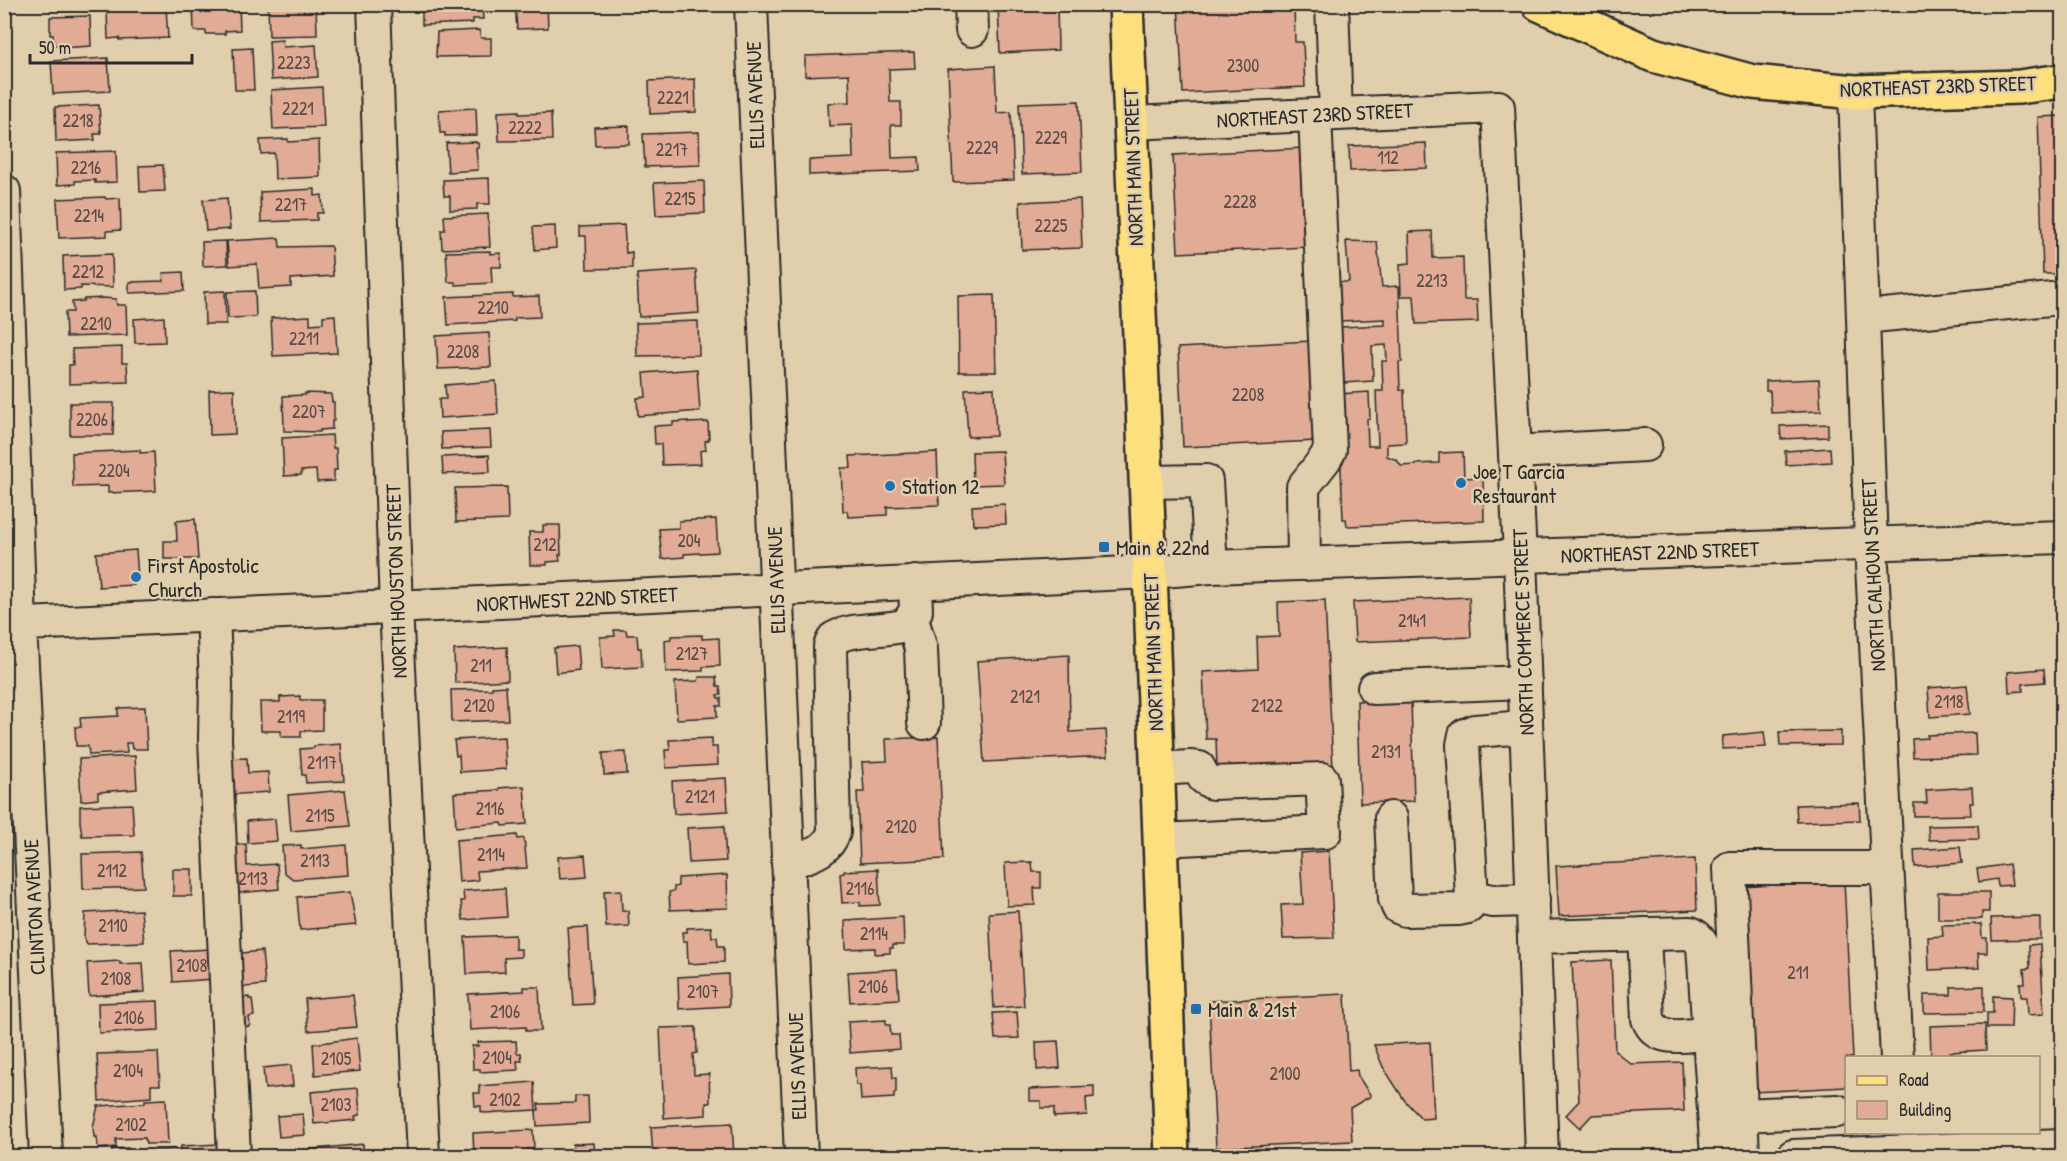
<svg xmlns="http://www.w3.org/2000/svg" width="2067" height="1161" font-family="'Patrick Hand',sans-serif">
  <rect width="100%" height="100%" fill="#e1ceac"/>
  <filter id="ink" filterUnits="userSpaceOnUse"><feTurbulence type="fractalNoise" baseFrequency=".0167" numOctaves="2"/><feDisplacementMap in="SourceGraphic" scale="12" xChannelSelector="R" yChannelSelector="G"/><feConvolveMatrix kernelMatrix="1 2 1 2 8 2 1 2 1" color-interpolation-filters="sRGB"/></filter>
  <g filter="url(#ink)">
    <g fill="#e1ab96" stroke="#2b2b2b" stroke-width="1.5">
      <polygon points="193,4 239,4 240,30 225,31 225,34 206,34 206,31 194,31"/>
      <polygon points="268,4 316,4 317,35 269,36"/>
      <polygon points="419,4 482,4 483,19 473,19 473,23 422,25 422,12 419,12"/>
      <polygon points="515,4 547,4 548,28 517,29"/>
      <polygon points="998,4 1057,4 1058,50 1000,53"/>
      <polygon points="1178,4 1294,4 1295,42 1303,42 1305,87 1183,93"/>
      <polygon points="147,5 147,8 166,7 168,38 119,40 119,38 108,39 107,11 129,9 128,6"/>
      <polygon points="90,16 91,46 61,48 61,45 54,45 53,35 50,35 50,17"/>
      <polygon points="479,30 481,38 491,38 491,56 436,57 437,32"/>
      <polygon points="282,40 283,47 316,45 318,77 271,80 269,41"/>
      <polygon points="252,48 254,90 235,90 233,49"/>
      <polygon points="914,52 915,68 889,69 890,102 901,102 901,125 891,125 892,158 919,157 920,171 809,175 809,160 853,158 852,125 829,126 828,103 850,102 849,74 805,76 805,56"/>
      <polygon points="108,58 110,91 53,94 51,61"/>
      <polygon points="995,66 997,113 1011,112 1014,180 953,182 948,69"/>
      <polygon points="695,79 696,112 650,114 649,81"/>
      <polygon points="322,87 324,127 273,129 271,90"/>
      <polygon points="1079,101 1082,172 1022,174 1019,103"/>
      <polygon points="99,105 101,134 94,134 95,140 56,142 55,107"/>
      <polygon points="476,108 477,135 445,136 445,133 440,133 439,110"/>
      <polygon points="519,111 519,114 551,113 552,140 499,141 498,112"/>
      <polygon points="2062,116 2062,274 2043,274 2038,117"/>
      <polygon points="629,126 629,144 595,145 594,127"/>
      <polygon points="699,132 700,165 645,167 643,134"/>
      <polygon points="288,139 288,142 319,140 320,177 275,179 274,153 261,154 260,140"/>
      <polygon points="476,142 476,143 478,143 479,148 476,148 478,170 448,172 446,143"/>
      <polygon points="1426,143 1427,168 1350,171 1349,146"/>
      <polygon points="1303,148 1308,247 1178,253 1173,155"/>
      <polygon points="116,151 117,182 95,183 95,180 75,181 75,184 57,185 56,153"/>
      <polygon points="163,165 165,191 140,192 139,166"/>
      <polygon points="489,178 490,204 477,204 477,209 450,210 450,196 444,196 443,180"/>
      <polygon points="704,181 705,213 656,215 654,183"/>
      <polygon points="315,189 315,196 322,195 323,213 317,213 317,220 261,222 260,192"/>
      <polygon points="105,197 106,199 120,198 121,230 107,231 107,236 59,238 57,199"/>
      <polygon points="227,198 230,229 206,231 203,200"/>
      <polygon points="1080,199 1082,248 1022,250 1020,202"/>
      <polygon points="488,214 490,247 442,249 441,230 445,230 444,216"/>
      <polygon points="624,225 626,253 632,252 632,268 587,269 586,236 580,236 580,227"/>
      <polygon points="555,226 556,248 535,250 533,227"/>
      <polygon points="1432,231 1433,258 1463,257 1464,300 1477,300 1478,322 1416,324 1414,296 1401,296 1400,264 1410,263 1409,232"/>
      <polygon points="279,238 280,247 331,246 333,276 291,279 291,287 259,289 257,264 229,266 227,241"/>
      <polygon points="226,241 227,265 203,266 202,242"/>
      <polygon points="1346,241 1377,242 1382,287 1399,286 1402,362 1399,362 1400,390 1404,390 1406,443 1387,444 1387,456 1397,460 1401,466 1416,465 1416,464 1439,463 1439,453 1463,452 1464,478 1483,477 1484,521 1347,526 1346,519 1343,519 1338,394 1369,392 1370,419 1367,419 1368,446 1378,446 1376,391 1383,391 1382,361 1387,361 1386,345 1372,346 1373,381 1344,383 1341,327 1385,325 1385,319 1341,321 1338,282 1349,282"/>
      <polygon points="490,251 490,254 501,253 501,267 491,267 492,283 456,285 455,282 448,282 446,252"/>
      <polygon points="112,254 113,287 81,286 81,289 64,290 63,256"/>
      <polygon points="696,270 699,313 639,317 637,274"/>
      <polygon points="183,272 184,291 129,293 129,282 164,281 163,273"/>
      <polygon points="225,291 226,324 205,324 204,292"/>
      <polygon points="255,291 256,317 228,318 227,292"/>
      <polygon points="513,294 513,297 539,296 540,317 515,318 515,321 448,325 446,297"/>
      <polygon points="994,295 996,372 959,372 958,296"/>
      <polygon points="103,298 116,299 117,305 126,305 127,335 66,337 65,312 73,312 72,302 84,301 84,299"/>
      <polygon points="335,315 337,353 273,356 271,318 310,316 310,324 323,323 323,316"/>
      <polygon points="164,317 165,342 135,343 134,319"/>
      <polygon points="698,321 699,355 637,356 636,323"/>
      <polygon points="489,333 491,367 438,369 436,336"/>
      <polygon points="1312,341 1317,441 1183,447 1178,348"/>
      <polygon points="122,347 122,363 127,363 128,382 69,384 69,365 73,365 72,349"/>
      <polygon points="697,369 700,411 638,416 637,398 646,397 644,373"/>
      <polygon points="1819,379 1821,411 1771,413 1770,391 1766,391 1766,381"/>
      <polygon points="496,381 498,414 440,418 439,399 446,399 445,385"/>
      <polygon points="994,388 996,436 968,437 965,389"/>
      <polygon points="234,389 235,434 210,435 209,390"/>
      <polygon points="305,393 331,394 332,402 334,402 334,421 332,421 332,429 320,430 320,432 284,431 283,396 305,395"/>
      <polygon points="70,403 114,403 113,435 70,435"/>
      <polygon points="688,421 688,423 708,422 709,440 705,441 706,450 700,451 701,464 662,465 661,444 655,444 654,426 673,425 673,422"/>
      <polygon points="1828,424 1828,437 1781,439 1780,426"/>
      <polygon points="490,430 491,447 442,449 441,432"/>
      <polygon points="332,435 333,448 336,448 337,470 334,470 334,481 317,482 316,470 301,471 301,475 284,476 282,438"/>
      <polygon points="1830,448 1831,462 1786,465 1785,451"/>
      <polygon points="140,450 140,453 154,452 156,491 108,493 108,486 73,487 72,453"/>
      <polygon points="1002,451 1004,484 973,485 972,452"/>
      <polygon points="937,452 939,505 887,507 887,515 848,517 847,511 843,511 841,468 851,468 850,456"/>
      <polygon points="489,455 490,472 443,474 442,457"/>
      <polygon points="507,487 508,520 456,522 455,488"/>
      <polygon points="1005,504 1006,524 973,525 972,506"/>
      <polygon points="195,519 198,559 164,559 164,541 177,541 176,521"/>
      <polygon points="716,519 718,552 684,554 684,557 662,559 659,529 679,528 679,521"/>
      <polygon points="543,525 560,525 561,555 559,555 560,561 547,562 547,565 530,565 529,532 543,532"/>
      <polygon points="136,550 138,578 134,579 134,585 99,587 96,553"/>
      <polygon points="1469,597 1471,637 1355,642 1353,602"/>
      <polygon points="1325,600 1333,769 1217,768 1216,739 1206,739 1203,672 1258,669 1257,637 1279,636 1278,602"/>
      <polygon points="614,630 626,630 627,635 637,635 638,648 641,648 642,667 602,669 600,637 615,636"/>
      <polygon points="702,635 702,639 719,638 720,666 703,667 703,671 666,672 665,640 671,639 671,636"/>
      <polygon points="577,646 579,670 556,673 554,648"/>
      <polygon points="507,647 508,680 455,683 454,650"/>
      <polygon points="1069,655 1070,732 1106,730 1108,756 984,762 977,661"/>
      <polygon points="2044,669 2045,682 2023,684 2023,691 2009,692 2008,672"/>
      <polygon points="699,677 716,677 717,686 720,686 721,695 717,695 718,698 721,698 721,706 717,706 717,717 677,719 675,682 698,681"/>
      <polygon points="1967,685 1970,714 1930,717 1928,688"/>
      <polygon points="506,686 508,720 452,722 451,690 492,689 492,687"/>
      <polygon points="300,696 300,700 322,700 322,730 301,731 301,737 281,737 281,731 261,731 260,702 280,702 280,697"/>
      <polygon points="1411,700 1414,801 1360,803 1357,701"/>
      <polygon points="145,707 147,749 132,749 131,743 126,743 127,753 89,755 88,746 76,746 75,727 81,727 80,718 118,716 118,708"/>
      <polygon points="1841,731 1841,745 1780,746 1779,732"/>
      <polygon points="1764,732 1766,747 1722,749 1723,736"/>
      <polygon points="1975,733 1976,755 1913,757 1912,739 1928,738 1927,735"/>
      <polygon points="504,737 506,769 460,772 459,755 456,756 454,740"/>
      <polygon points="938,737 944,859 860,863 857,792 864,792 862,762 887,761 886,739"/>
      <polygon points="712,738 712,747 717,747 718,765 666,768 665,750 670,750 669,740"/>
      <polygon points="341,744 344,781 306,783 305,775 302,775 300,749 314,748 314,746"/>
      <polygon points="626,752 627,774 604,775 603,753"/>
      <polygon points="135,756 137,789 98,792 98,799 81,801 79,759"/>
      <polygon points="247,758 248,773 268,772 269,792 225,795 222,759"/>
      <polygon points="726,778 728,811 674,814 672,781"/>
      <polygon points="524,786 527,824 503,826 502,823 456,827 454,793 499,790 499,788"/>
      <polygon points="1972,787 1973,803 1970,803 1971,815 1914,816 1914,803 1927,803 1926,790"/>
      <polygon points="345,790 350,826 291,831 288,795"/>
      <polygon points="1859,803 1860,820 1797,822 1796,805"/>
      <polygon points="132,804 134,835 82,836 80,822 80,806"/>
      <polygon points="275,819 277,841 248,843 247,821"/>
      <polygon points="1978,825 1979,839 1929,840 1928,826"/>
      <polygon points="724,826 726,861 689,863 687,828"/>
      <polygon points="517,835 518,839 524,838 527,868 477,871 478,880 459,882 456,840"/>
      <polygon points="246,844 247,866 277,864 279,889 229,894 226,846"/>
      <polygon points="301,845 301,849 346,845 348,875 293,879 284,872 282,846"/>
      <polygon points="1960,847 1962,863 1915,867 1914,850"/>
      <polygon points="1329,851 1334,938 1283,939 1281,905 1303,904 1300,853"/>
      <polygon points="141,852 144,887 83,889 82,854"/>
      <polygon points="585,855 587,877 560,879 558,857"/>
      <polygon points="1695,859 1697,910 1559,916 1556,866"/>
      <polygon points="1032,862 1033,872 1041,872 1041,888 1034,888 1035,905 1007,906 1005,863"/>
      <polygon points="2009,864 2012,885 1998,886 1997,879 1979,882 1977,869"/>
      <rect x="173" y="869" width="19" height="27"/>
      <polygon points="878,869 880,905 860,906 860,902 842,903 840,874 844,873 844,871"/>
      <polygon points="727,875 728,908 670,910 669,892 674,891 674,887 678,886 678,878"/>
      <polygon points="1844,881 1853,1058 1846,1058 1846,1087 1753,1092 1742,887"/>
      <polygon points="505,888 507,917 463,920 461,901 464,901 463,891"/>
      <polygon points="621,890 622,911 628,911 629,926 606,927 604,891"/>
      <polygon points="350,892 356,925 300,930 297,897"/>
      <polygon points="1938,892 1989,892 1989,912 1982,912 1982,919 1938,919"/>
      <polygon points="141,910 144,942 87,944 84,937 85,913"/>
      <polygon points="1018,911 1024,1006 994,1008 989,913"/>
      <polygon points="903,917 904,945 893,945 893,948 890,948 890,953 875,954 875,948 846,949 845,921"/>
      <polygon points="2040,917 2040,939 1992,940 1991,918"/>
      <polygon points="1981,924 1982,938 1987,938 1987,953 1978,953 1979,968 1929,970 1928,937 1943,936 1942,925"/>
      <polygon points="588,927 593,1004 573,1005 568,928"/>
      <polygon points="711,927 712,937 717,937 718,946 724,946 724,962 688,964 687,941 683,941 682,932 687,932 687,928"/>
      <polygon points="515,935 515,949 521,949 521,957 504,958 505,972 467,974 465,937"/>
      <polygon points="2040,944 2044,1014 2028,1015 2027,997 2021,997 2020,983 2025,983 2024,969 2030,968 2029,945"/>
      <polygon points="212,949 214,979 173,982 171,951"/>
      <polygon points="262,951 265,985 235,988 232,954"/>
      <polygon points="1611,960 1615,1051 1631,1064 1682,1062 1684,1111 1592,1115 1580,1128 1566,1115 1579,1101 1572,962"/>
      <polygon points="120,961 120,964 143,963 145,992 89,996 87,963"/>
      <polygon points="897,969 899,999 850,1002 848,972"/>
      <polygon points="728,974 729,1006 679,1009 678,977"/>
      <polygon points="1984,986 1984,1012 1924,1013 1924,995 1951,995 1951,987"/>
      <polygon points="524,987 539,987 541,1031 526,1031 526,1027 470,1030 468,994 524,991"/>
      <polygon points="1345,994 1349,1071 1357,1070 1358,1076 1371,1096 1350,1108 1352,1141 1216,1148 1209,1001"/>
      <polygon points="353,995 357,1027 308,1031 305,999"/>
      <polygon points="1993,996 2012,997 2011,1028 1987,1028 1987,1013 1993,1013"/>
      <polygon points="249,997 249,999 252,999 254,1016 249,1017 250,1026 233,1028 231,998"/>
      <polygon points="158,1001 159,1030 99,1033 98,1003"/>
      <polygon points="1017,1012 1019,1038 995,1039 993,1013"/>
      <polygon points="886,1020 886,1025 890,1025 891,1035 899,1035 900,1049 850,1053 848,1022"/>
      <polygon points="1985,1024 1986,1050 1950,1052 1951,1058 1931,1058 1930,1026"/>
      <polygon points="696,1027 697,1053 693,1054 694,1075 709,1074 710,1103 706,1103 706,1115 664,1118 660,1028"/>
      <polygon points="357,1038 360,1071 315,1075 313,1044"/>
      <polygon points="516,1041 517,1053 521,1053 522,1061 517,1061 518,1070 480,1072 480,1069 473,1069 472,1046 478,1046 478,1042"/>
      <polygon points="1058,1041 1060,1068 1037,1070 1036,1042"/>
      <polygon points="1430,1042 1434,1118 1422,1119 1405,1101 1383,1067 1374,1045"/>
      <polygon points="158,1052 160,1085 151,1085 151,1097 99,1101 97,1054"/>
      <polygon points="291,1065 293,1086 265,1089 263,1068"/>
      <polygon points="892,1066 893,1078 896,1078 896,1093 894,1093 894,1098 861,1100 860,1085 856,1085 855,1068"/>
      <polygon points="534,1082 536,1110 485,1113 481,1112 481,1106 475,1106 474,1093 480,1093 479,1086"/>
      <polygon points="1094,1086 1094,1097 1086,1098 1087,1115 1054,1117 1054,1108 1041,1108 1041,1101 1029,1101 1029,1089"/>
      <polygon points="358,1088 360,1115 355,1116 356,1120 314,1124 311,1092"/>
      <polygon points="575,1096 588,1096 589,1123 537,1126 536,1110 539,1110 538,1104 575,1103"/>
      <polygon points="166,1099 168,1144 146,1144 145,1138 116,1139 116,1147 98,1149 97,1137 94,1137 93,1127 98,1106 145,1103 145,1100"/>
      <polygon points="303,1114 305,1135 279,1137 277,1116"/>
      <polygon points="732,1123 734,1156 653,1156 651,1127"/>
      <polygon points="533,1130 534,1149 527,1149 527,1156 474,1156 473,1133"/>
      <polygon points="594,1143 595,1156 568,1156 567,1150 573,1150 573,1144"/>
      <polygon points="219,1144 220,1156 181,1156 181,1146"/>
      <polygon points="363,1144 364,1156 296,1156 295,1151"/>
      <polygon points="128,1148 128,1153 176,1149 177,1156 98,1156 112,1154 112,1149"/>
    </g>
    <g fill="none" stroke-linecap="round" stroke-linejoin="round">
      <defs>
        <g id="minor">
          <polyline points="374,4 396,607 423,1156"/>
          <polyline points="751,4 801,1156"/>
          <polyline points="971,4 972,30"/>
          <polyline points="1332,4 1336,114"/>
          <polyline points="1855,92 1871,545 1897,1058"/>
          <polyline points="1131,123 1498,107 1520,556 1542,1156"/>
          <polyline points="4,191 20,624 46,1156"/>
          <polyline points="1863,317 2062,298"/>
          <polyline points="1515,452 1645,445"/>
          <polyline points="1147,482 1206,481 1211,567"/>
          <polyline points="1304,564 1303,487 1325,459 1330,450 1315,115"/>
          <polyline points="213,615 216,683 215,739 234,1156"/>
          <polyline points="912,619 921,649 924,723"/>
          <polyline points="4,625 1150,572 1211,567 2062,537"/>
          <polyline points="1374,688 1525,682"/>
          <polyline points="1158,769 1190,767 1199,768 1204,778 1212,783 1322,779 1325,832 1160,840"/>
          <polyline points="1391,818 1395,899 1398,907 1405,910 1458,909 1468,907 1472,897 1463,745 1465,735 1475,731 1526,727"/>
          <path d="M788 863C807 856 827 853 834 832L830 646 834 638C856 627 882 632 906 625L916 611 915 582"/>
          <polyline points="1472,897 1493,901 1533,900"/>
          <path d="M1644 934 1648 1019C1658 1044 1687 1035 1708 1033"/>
          <polyline points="1534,937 1691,933 1697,937 1703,946 1717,1156"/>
          <polyline points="1741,1115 1837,1111"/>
          <polyline points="1743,1156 1730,868 1887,868"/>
          <polyline points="1793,1156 2062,1145"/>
        </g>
        <g id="major">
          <polyline points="1126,4 1150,572 1172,1156"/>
          <polyline points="1539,4 1653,55 1753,82 1855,92 2019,87 2062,81"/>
        </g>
      </defs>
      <use href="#minor" stroke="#2b2b2b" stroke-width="36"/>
      <use href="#major" stroke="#2b2b2b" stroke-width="38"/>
      <use href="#minor" stroke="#e1ceac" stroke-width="32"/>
      <use href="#major" stroke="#fedf80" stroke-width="33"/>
    </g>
  </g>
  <g fill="#1f6fb2" stroke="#e1ceac" stroke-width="2">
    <circle cx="1461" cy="483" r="6"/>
    <circle cx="890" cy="486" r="6"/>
    <rect x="1098" y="541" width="12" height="12" rx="3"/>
    <circle cx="136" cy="577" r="6"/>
    <rect x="1190" y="1003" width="12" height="12" rx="3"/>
  </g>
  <g text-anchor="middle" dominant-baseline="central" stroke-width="5" stroke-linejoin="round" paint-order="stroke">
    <g font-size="18" fill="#584b46">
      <text x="294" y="62">2223</text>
      <text x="1243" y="65">2300</text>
      <text x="673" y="97">2221</text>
      <text x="298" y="108">2221</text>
      <text x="78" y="120">2218</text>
      <text x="525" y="127">2222</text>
      <text x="1051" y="137">2229</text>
      <text x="982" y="147">2229</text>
      <text x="672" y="149">2217</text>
      <text x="1388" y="157">112</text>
      <text x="86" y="167">2216</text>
      <text x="680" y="198">2215</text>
      <text x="1240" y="201">2228</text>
      <text x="291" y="204">2217</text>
      <text x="89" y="215">2214</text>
      <text x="1051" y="225">2225</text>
      <text x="88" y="271">2212</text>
      <text x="1432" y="280">2213</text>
      <text x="493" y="307">2210</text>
      <text x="96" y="323">2210</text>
      <text x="304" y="338">2211</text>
      <text x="463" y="351">2208</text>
      <text x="1248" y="394">2208</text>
      <text x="309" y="411">2207</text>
      <text x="92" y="419">2206</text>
      <text x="114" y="470">2204</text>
      <text x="689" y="540">204</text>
      <text x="545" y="544">212</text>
      <text x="1412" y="620">2141</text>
      <text x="692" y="653">2127</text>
      <text x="481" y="665">211</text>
      <text x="1025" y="696">2121</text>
      <text x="1949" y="701">2118</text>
      <text x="479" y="705">2120</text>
      <text x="1267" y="705">2122</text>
      <text x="291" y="716">2119</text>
      <text x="1386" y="751">2131</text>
      <text x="322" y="762">2117</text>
      <text x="700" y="796">2121</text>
      <text x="490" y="808">2116</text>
      <text x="320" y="815">2115</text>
      <text x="901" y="826">2120</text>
      <text x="491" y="854">2114</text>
      <text x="315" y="860">2113</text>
      <text x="112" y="870">2112</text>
      <text x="253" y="878">2113</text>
      <text x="860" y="888">2116</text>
      <text x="113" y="925">2110</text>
      <text x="874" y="933">2114</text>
      <text x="192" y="965">2108</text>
      <text x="1798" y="972">211</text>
      <text x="116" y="978">2108</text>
      <text x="873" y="986">2106</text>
      <text x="703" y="991">2107</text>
      <text x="505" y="1011">2106</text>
      <text x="129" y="1017">2106</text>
      <text x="497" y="1057">2104</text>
      <text x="336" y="1058">2105</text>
      <text x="128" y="1070">2104</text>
      <text x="1285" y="1073">2100</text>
      <text x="505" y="1099">2102</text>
      <text x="336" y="1104">2103</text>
      <text x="131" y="1124">2102</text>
    </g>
    <g font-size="21" fill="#2b2b2b" stroke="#e1ceac">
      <text transform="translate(1938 86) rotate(-2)">NORTHEAST 23RD STREET</text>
      <text transform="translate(755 95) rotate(-92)">ELLIS AVENUE</text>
      <text transform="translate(1315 115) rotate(-3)">NORTHEAST 23RD STREET</text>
      <text transform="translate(1133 167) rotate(-92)">NORTH MAIN STREET</text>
      <text transform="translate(1660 552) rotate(-2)">NORTHEAST 22ND STREET</text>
      <text transform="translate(1873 575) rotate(-93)">NORTH CALHOUN STREET</text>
      <text transform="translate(776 580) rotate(-92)">ELLIS AVENUE</text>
      <text transform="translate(396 581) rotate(-92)">NORTH HOUSTON STREET</text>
      <text transform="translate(577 599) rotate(-3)">NORTHWEST 22ND STREET</text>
      <text transform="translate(1523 632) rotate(-92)">NORTH COMMERCE STREET</text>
      <text transform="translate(1153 652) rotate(-92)">NORTH MAIN STREET</text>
      <text transform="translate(34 907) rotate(-93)">CLINTON AVENUE</text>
      <text transform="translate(797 1066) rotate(-92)">ELLIS AVENUE</text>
    </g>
    <g font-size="21" fill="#2b2b2b" stroke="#e1ceac" text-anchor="start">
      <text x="1473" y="471">Joe T Garcia<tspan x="1473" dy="24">Restaurant</tspan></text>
      <text x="902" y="486">Station 12</text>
      <text x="1116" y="547">Main &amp; 22nd</text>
      <text x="148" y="565">First Apostolic<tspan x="148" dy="24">Church</tspan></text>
      <text x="1208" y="1009">Main &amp; 21st</text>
    </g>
  </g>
  <rect width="2067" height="1161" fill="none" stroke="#e1ceac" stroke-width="24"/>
  <rect x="12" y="12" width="2043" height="1137" fill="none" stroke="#2b2b2b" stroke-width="2" filter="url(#ink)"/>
  <rect x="1845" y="1056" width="195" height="78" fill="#e1ceac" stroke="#988d78" stroke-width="1.5"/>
  <rect x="1857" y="1076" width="30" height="9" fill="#fedf80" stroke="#988d78" stroke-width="1.5"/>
  <text x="1899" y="1086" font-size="18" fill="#2b2b2b">Road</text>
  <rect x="1857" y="1101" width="30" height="18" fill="#e1ab96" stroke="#988d78" stroke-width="1.5"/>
  <text x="1899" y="1116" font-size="18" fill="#2b2b2b">Building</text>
  <path d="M30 54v9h162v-9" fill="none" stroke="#2b2b2b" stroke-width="3"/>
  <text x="39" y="54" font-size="18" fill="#2b2b2b" stroke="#e1ceac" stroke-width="4.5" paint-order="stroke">50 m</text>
</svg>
